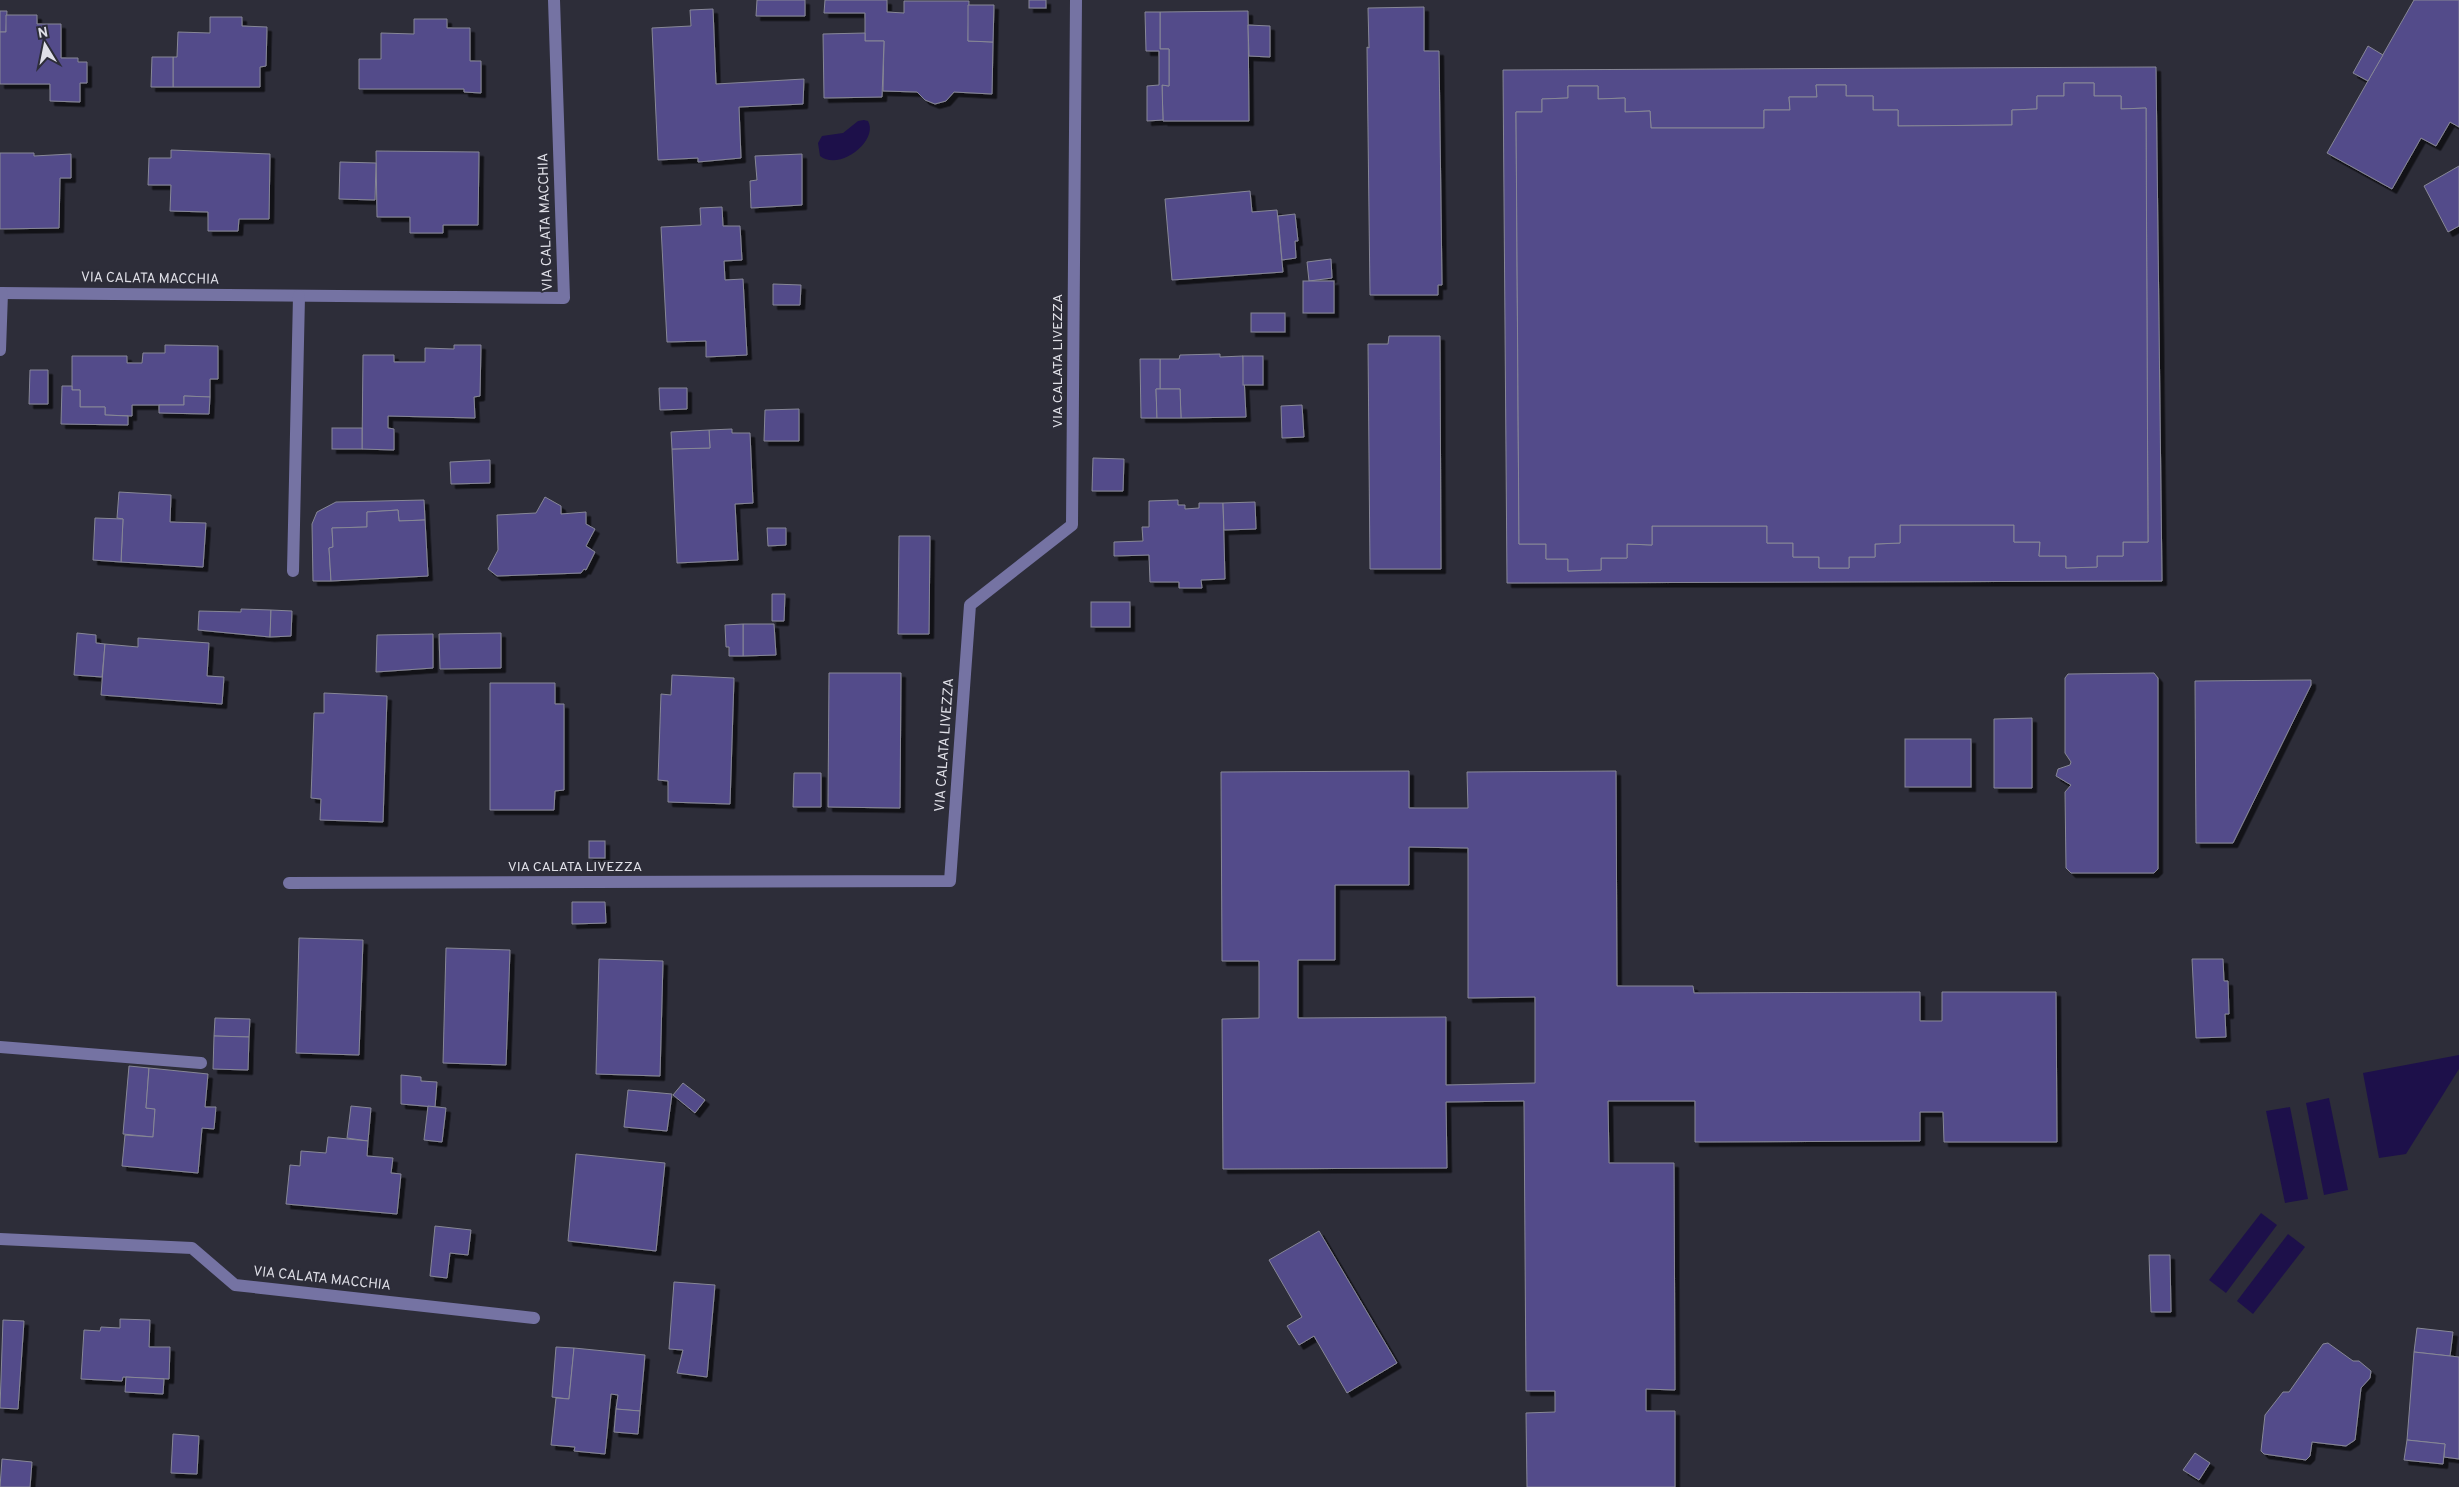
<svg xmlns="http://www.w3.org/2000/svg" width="2459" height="1487" font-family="Overpass,sans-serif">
  <defs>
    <filter id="shadow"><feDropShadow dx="4.5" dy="4.5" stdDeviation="0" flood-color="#0009"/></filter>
  </defs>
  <rect width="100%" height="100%" fill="#2d2d39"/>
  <g fill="#1d104a">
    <path d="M864 120 868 121C879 140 840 172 820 156L818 143 822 136 843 133 858 121Z"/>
    <polygon points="2459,1055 2459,1069 2406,1154 2379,1158 2363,1073"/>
    <polygon points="2329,1098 2348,1190 2324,1195 2306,1103"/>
    <polygon points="2290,1107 2308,1199 2285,1203 2266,1111"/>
    <polygon points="2261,1213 2277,1225 2226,1293 2209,1280"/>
    <polygon points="2288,1234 2305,1247 2253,1314 2237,1301"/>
  </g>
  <g fill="#524b8a" stroke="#878796" fill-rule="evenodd" filter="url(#shadow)">
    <polygon points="757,0 805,0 805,16 756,16"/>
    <polygon points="825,0 887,0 887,12 904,13 904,1 969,1 968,41 993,42 992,94 954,92 946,101 935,104 925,100 917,92 883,91 884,41 865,41 865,13 824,13"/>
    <rect x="1029" y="0" width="17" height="8"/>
    <polygon points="2414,0 2459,0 2459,127 2450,122 2436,146 2421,138 2392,189 2327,153"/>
    <polygon points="968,5 994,5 993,42 968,41"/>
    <polygon points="1424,7 1424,51 1439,51 1442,285 1438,285 1438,295 1370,295 1367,47 1369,48 1368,8"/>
    <polygon points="713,9 716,84 804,79 803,104 739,107 741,158 698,162 698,158 658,160 652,28 691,26 690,10"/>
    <polygon points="0,11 7,11 6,32 0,32"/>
    <polygon points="1248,11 1249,121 1163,121 1162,85 1169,86 1169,49 1160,49 1160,12"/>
    <polygon points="1145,12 1160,12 1160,49 1169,49 1169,86 1162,85 1163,120 1147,121 1147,86 1159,85 1159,51 1146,51"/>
    <polygon points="6,15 37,15 37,24 61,24 61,58 78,58 78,62 87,62 87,83 80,83 80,102 50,101 50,84 0,84 0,32 6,32"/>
    <polygon points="210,17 242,17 242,26 267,27 266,66 260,67 260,87 173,87 173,57 177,57 178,32 210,33"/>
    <polygon points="414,19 447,19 447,28 470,28 470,61 481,61 481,93 464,92 464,89 359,89 359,59 381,59 381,33 414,34"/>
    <polygon points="1248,25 1270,26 1270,57 1249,56"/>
    <polygon points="865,33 865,41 884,41 882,97 824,98 823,34"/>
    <polygon points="2368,46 2383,55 2368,81 2353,73"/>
    <polygon points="152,57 173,57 173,87 151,87"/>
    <path d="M2156 67 2162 581 1507 583 1503 70ZM2064 83H2094V96H2121V109L2146 108 2148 542H2123V556H2097V567L2066 568V556H2039L2040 542H2014V525H1900V543L1875 544V557H1849V568H1819V557H1793V543H1767V526H1652V545L1627 544V558H1601V570L1568 571V559H1546V544H1519L1516 112H1542V99L1568 98V86H1598V99L1625 98V112L1650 111 1651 128H1764V110H1790L1789 97H1817L1816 85H1846V96H1873V110H1898V126L2012 125V110L2037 109V96H2064Z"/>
    <polygon points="2064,83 2094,83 2094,96 2121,96 2121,109 2146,108 2148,542 2123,542 2123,556 2097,556 2097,567 2066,568 2066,556 2039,556 2040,542 2014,542 2014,525 1900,525 1900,543 1875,544 1875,557 1849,557 1849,568 1819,568 1819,557 1793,557 1793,543 1767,543 1767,526 1652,526 1652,545 1627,544 1627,558 1601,558 1601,570 1568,571 1568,559 1546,559 1546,544 1519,544 1516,112 1542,112 1542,99 1568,98 1568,86 1598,86 1598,99 1625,98 1625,112 1650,111 1651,128 1764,128 1764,110 1790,110 1789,97 1817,97 1816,85 1846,85 1846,96 1873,96 1873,110 1898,110 1898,126 2012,125 2012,110 2037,109 2037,96 2064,96"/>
    <polygon points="171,150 270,154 269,219 239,219 238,231 208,231 208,212 170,211 171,185 148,185 149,158 171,158"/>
    <polygon points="376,151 479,152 478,225 443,225 443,233 410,233 410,217 377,217"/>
    <polygon points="0,153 34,153 34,156 71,154 71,178 60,178 59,228 0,229"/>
    <polygon points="802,154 802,205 751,208 750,181 757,180 755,156"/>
    <polygon points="340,162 376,163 375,200 339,199"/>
    <polygon points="2459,166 2459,226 2448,232 2424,186"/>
    <polygon points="1250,191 1252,212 1277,210 1283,272 1172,280 1165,199"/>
    <polygon points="722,207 723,226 740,226 742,260 724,261 725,280 743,279 747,355 706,357 706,341 667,342 661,227 701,225 700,208"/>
    <polygon points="1295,214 1298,241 1295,241 1296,258 1282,260 1278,216"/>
    <polygon points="1331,259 1332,278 1309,281 1307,262"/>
    <rect x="1303" y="281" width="31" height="32"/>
    <polygon points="773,284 801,285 800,305 773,305"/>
    <rect x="1251" y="313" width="34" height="19"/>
    <polygon points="1389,336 1440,336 1441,569 1370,569 1368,344 1388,344"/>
    <polygon points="165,345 218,346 218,379 210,379 210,397 184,396 184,405 132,405 132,416 105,415 105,407 80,407 80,390 72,390 72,356 127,356 127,363 142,363 143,353 165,353"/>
    <polygon points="454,345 481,345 480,396 474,397 475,418 388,416 388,428 394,429 394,450 362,449 363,355 394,355 394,362 425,362 425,348 454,349"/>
    <polygon points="1220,354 1220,357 1243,356 1246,417 1181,418 1180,389 1160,389 1160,359 1179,359 1180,355"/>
    <rect x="1243" y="356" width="20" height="29"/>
    <polygon points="1140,359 1160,359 1160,389 1156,389 1157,418 1141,418"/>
    <polygon points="30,370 48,370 48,404 29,404"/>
    <polygon points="62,386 72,386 72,390 80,390 80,407 105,407 105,415 128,416 128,425 61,424"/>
    <polygon points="659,388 687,388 687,409 660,410"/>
    <polygon points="1156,389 1180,389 1181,418 1157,418"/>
    <polygon points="184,396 210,397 209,414 159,413 159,405 184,405"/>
    <polygon points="1302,405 1304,437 1282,438 1281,406"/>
    <polygon points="799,409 799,441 764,441 765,410"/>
    <rect x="332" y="428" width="30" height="21"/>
    <polygon points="732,429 732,433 750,433 753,503 735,504 738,560 677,563 672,449 710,448 709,430"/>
    <polygon points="709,430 710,448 672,449 671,432"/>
    <polygon points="1093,458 1124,459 1123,491 1092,491"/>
    <polygon points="490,460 490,483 451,484 450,462"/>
    <polygon points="119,492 171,495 170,522 206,523 203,567 121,562 123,519 117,518"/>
    <polygon points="545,497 561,506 561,514 586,512 586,524 595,529 586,546 595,552 586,570 584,569 581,573 497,576 488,569 498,550 497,515 536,513"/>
    <polygon points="424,500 425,520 399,521 398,510 367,512 367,527 332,528 333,547 329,548 331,581 313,581 312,524 317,512 336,502"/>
    <polygon points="1178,500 1178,505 1185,505 1185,509 1199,508 1199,503 1223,503 1225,579 1201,580 1202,588 1179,588 1179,582 1150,582 1149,555 1114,556 1114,542 1143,541 1142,527 1149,527 1149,501"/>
    <polygon points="1255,502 1256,529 1224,530 1223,503"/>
    <polygon points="398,510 399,521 425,520 428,576 331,581 329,548 333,547 332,528 367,527 367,512"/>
    <polygon points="95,518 123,519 121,562 93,560"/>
    <polygon points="767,528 786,528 786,545 768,546"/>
    <polygon points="899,536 930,536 929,634 898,634"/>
    <polygon points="772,594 785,594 784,621 772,621"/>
    <rect x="1091" y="602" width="39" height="25"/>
    <polygon points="241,609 271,610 270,637 198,630 199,611 241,612"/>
    <polygon points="271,610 292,611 291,636 270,637"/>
    <polygon points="743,624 774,624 776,655 743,656"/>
    <polygon points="743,624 743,656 729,656 729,647 726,647 725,625"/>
    <polygon points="77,633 96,635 96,643 105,644 102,677 74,675"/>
    <polygon points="501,633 501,668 440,669 439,634"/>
    <polygon points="433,634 433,668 376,672 377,635"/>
    <polygon points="138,638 209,643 207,676 224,677 222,704 101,695 105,644 138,647"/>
    <polygon points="829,673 901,673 900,808 828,807"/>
    <polygon points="2154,673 2158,678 2158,869 2154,873 2071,873 2066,868 2065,792 2071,785 2056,776 2058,769 2070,765 2071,762 2065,753 2065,678 2068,674"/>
    <polygon points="672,675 734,678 730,804 668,802 668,781 658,780 661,694 671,695"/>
    <polygon points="2311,680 2311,685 2233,843 2196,843 2195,681"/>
    <polygon points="490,683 555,683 555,704 564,704 564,790 555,791 554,810 490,810"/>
    <polygon points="324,693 387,696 383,822 320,820 321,799 311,798 314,713 324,713"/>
    <polygon points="2032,718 2032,788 1994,788 1994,719"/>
    <rect x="1905" y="739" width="66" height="48"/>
    <path d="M1409 771V808H1468L1467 772 1616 771 1617 986H1693L1694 993 1920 992V1021H1942V992H2056L2057 1142H1944L1943 1112H1920V1141L1695 1142V1101H1608L1609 1163H1674L1675 1390 1646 1389V1411H1675V1487H1527L1526 1413 1555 1412V1391H1526L1524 1101 1446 1102 1447 1168 1223 1169 1222 1019 1259 1018V961H1222L1221 772ZM1409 847 1468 848V998L1535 997V1083L1446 1085V1017L1298 1018V960H1335V885H1409Z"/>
    <polygon points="794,773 821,773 821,807 793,807"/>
    <rect x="589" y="841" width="16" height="17"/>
    <polygon points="572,902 605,902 606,923 572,924"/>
    <polygon points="299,938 363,940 359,1055 296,1053"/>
    <polygon points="446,948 510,950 506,1065 443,1063"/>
    <polygon points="599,959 663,961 660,1076 596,1074"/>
    <polygon points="2192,959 2223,959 2224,981 2228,981 2229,1014 2225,1014 2226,1037 2196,1038"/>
    <polygon points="215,1018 250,1019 249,1037 214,1036"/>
    <polygon points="214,1036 249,1037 248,1070 213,1069"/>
    <polygon points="129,1066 149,1068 146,1108 155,1109 153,1137 123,1134"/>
    <polygon points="149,1068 208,1074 205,1107 216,1107 214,1129 202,1128 198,1173 122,1166 125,1135 153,1137 155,1109 146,1108"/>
    <polygon points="401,1075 421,1077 421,1081 437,1082 435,1107 401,1104"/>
    <polygon points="683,1083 705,1100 695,1113 673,1095"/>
    <polygon points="628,1090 672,1094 667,1131 624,1127"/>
    <polygon points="351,1106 371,1108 368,1141 347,1138"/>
    <polygon points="428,1106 446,1108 442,1142 424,1140"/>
    <polygon points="328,1137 368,1141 367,1156 393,1158 391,1173 401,1174 397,1214 286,1204 290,1165 300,1166 301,1151 326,1153"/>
    <polygon points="576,1154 665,1163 656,1251 568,1241"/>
    <polygon points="435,1226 471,1230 468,1255 450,1253 447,1278 430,1276"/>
    <polygon points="1319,1231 1397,1363 1347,1393 1314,1336 1299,1345 1287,1326 1302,1317 1269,1260"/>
    <polygon points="2149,1255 2170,1255 2171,1312 2151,1312"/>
    <polygon points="674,1282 715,1285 707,1377 677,1373 683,1350 669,1349"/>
    <polygon points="120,1319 150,1320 149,1347 170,1347 169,1379 123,1377 122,1381 81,1379 84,1330 100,1331 101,1327 120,1328"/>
    <polygon points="3,1320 24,1321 18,1409 0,1408"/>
    <polygon points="2417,1328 2453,1332 2450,1356 2414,1352"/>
    <polygon points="2328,1343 2353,1361 2359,1361 2371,1371 2370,1378 2361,1388 2355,1440 2346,1446 2312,1442 2310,1456 2306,1460 2264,1454 2261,1451 2265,1415 2283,1392 2289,1392 2323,1344"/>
    <polygon points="556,1347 574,1348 569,1399 552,1397"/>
    <polygon points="574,1348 645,1355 640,1411 616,1409 618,1395 611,1394 605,1454 574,1451 575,1447 551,1445 556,1398 569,1399"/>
    <polygon points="2414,1352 2459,1357 2459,1459 2444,1457 2445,1444 2407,1440"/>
    <polygon points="126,1377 164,1379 163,1394 125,1392"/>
    <polygon points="616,1409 640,1411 638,1434 614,1432"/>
    <polygon points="173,1434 199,1436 197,1474 171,1473"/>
    <polygon points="2407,1440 2445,1444 2443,1464 2404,1460"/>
    <polygon points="2195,1453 2210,1463 2199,1480 2183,1470"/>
    <polygon points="2,1459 32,1462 30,1487 0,1487"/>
  </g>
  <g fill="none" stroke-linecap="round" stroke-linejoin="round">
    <g stroke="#7573a3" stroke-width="12">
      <polyline points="0,293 564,298 554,0"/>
      <polyline points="0,350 2,293"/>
      <polyline points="293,571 299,296"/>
      <polyline points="289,883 950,881 970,605 1072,525 1076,0"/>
      <polyline points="0,1047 201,1063"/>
      <polyline points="0,1239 192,1248 235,1285 534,1318"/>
    </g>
  </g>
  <g text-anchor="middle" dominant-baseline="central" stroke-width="4" stroke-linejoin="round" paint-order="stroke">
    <g font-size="14" fill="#dfdfe7" stroke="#2d2d39">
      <text transform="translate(546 222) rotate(-92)">VIA CALATA MACCHIA</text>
      <text transform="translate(150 279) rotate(1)">VIA CALATA MACCHIA</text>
      <text transform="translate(1058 361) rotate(-90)">VIA CALATA LIVEZZA</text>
      <text transform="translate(945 745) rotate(-86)">VIA CALATA LIVEZZA</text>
      <text x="575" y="867">VIA CALATA LIVEZZA</text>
      <text transform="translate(322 1279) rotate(6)">VIA CALATA MACCHIA</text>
    </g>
  </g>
  <g transform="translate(45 45) rotate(350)" stroke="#2d2d39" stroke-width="4" paint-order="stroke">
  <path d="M0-4L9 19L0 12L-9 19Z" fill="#dfdfe7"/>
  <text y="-8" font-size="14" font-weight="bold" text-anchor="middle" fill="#dfdfe7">N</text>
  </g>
</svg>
